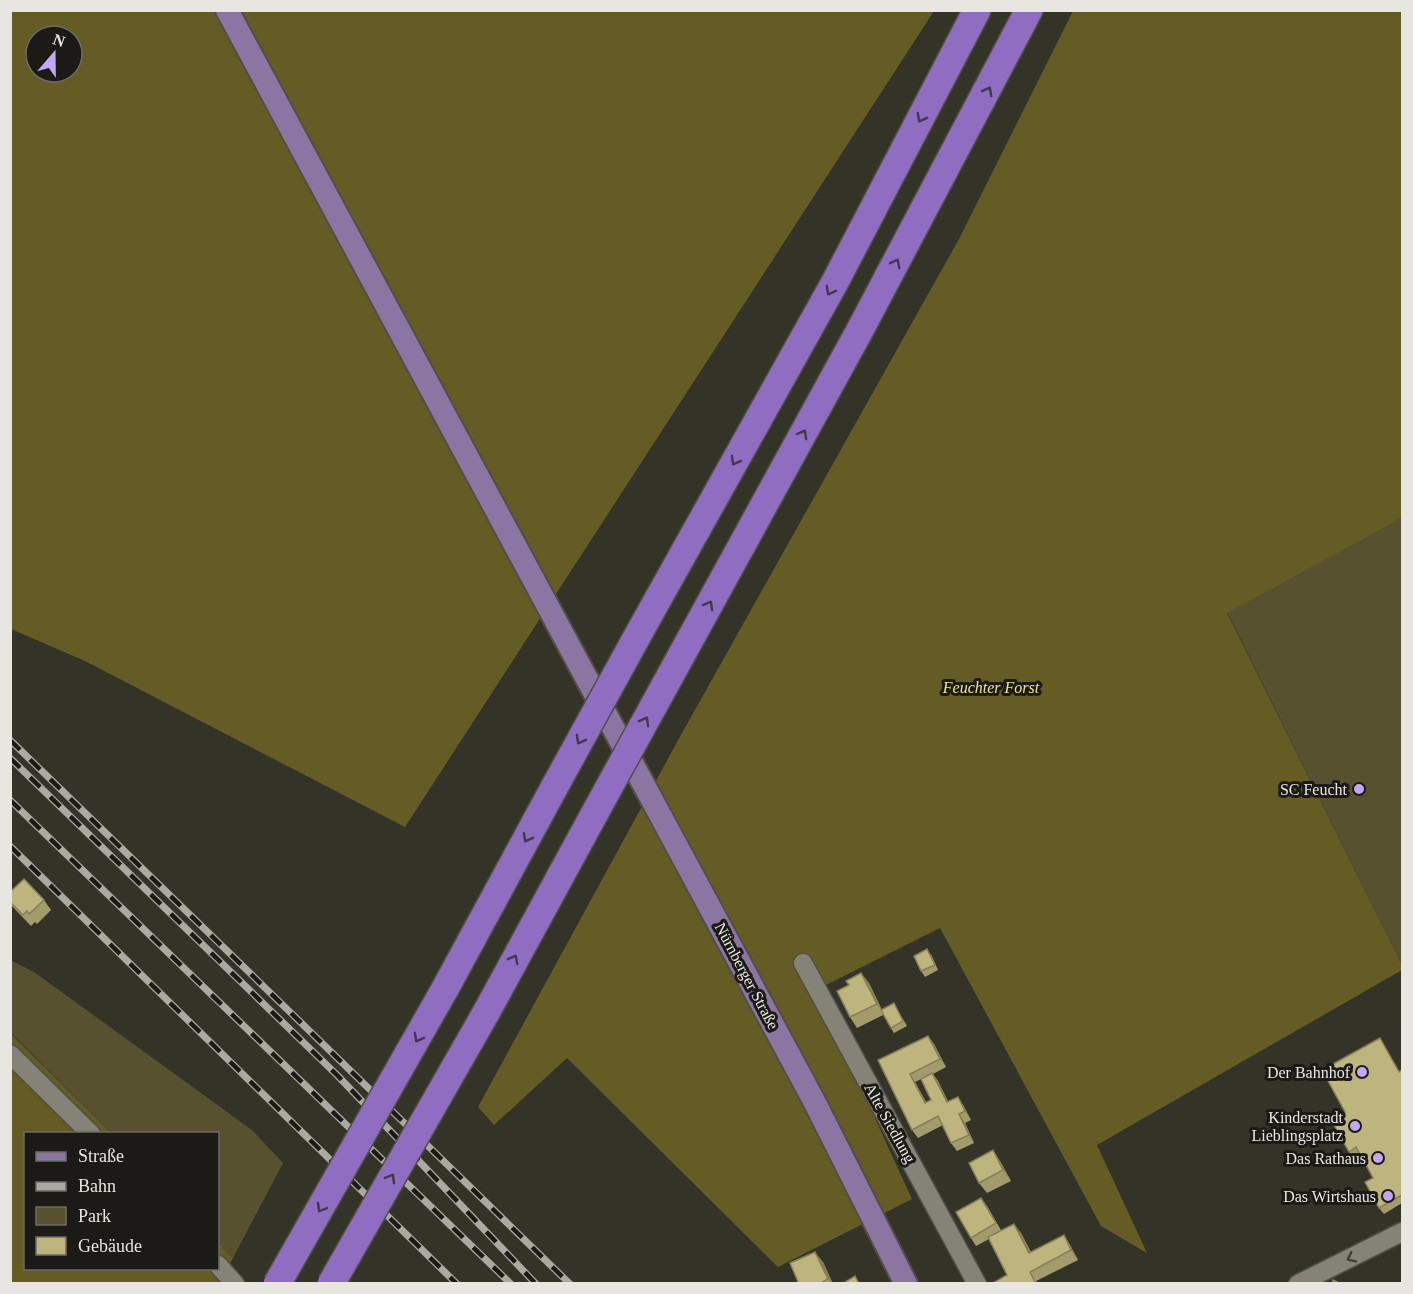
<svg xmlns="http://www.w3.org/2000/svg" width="1413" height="1294" font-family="'Times New Roman',serif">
  <rect width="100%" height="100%" fill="#343328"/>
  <g fill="#57512f">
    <polygon points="1402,518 1402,965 1227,612"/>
    <polygon points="10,960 34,972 252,1130 283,1163 233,1258 218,1243 218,1134 111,1133 11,1033"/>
  </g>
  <g fill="#655c25" fill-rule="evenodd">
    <path d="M11 11H934L405 827 85 661 11 629ZM36 36H72V72H36Z"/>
    <polygon points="1073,11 1402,11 1402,518 1227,613 1402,965 1402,970 1097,1145 1147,1253 1101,1226 940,928 816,990 912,1199 778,1267 567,1058 494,1125 478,1107 682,733 959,239"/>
    <polygon points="10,1033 111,1133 26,1134 26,1268 218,1268 218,1243 233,1258 219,1283 11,1283"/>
  </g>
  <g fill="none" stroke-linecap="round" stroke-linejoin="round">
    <defs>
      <g id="minor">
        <polyline points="803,963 977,1284"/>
        <polyline points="10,1054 91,1134"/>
        <polyline points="218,1265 235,1284"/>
        <polyline points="1298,1284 1402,1232"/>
      </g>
      <polyline id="major" points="227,10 814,1101 906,1284"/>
      <g id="highway">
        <polyline points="639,633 835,282 977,10"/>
        <polyline points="681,656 860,330 1029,10"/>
        <polyline points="446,987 555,786"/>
        <polyline points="487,1011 597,809"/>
      </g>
    </defs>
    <use href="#minor" stroke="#514f47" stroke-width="21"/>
    <use href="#major" stroke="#514f47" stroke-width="26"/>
    <use href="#highway" stroke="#514f47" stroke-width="30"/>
    <use href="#minor" stroke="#858377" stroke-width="18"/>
    <use href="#major" stroke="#8b76a3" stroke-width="22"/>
    <use href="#highway" stroke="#8f6dc1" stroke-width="27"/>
    <defs>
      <g id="rail">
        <polyline points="10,740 570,1284"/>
        <polyline points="10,758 337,1075 536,1284"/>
        <polyline points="10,800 511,1284"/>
        <polyline points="10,846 457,1284"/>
      </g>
    </defs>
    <use href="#rail" stroke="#abaaa2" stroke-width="7"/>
    <use href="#rail" stroke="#1b1a16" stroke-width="4.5" stroke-dasharray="14" stroke-linecap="butt"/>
    <defs>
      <g id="highway-bridge">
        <polyline points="555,786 639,633"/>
        <polyline points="597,809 681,656"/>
        <polyline points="277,1284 446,987"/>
        <polyline points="331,1284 487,1011"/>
      </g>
    </defs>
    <use href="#highway-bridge" stroke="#514f47" stroke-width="30" stroke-linecap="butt"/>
    <use href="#highway-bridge" stroke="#8f6dc1" stroke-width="27"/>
  </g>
  <g fill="#a39b6c" fill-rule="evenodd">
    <polygon points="10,892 44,900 51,910 37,924 35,922 31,926 10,904"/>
    <polygon points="931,954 938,970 925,977 921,971"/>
    <polygon points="861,973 869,983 882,1010 897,1009 907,1026 894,1033 883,1015 857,1028 850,1017 849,985"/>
    <path d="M928 1036 934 1044 946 1067 933 1074 938 1081 948 1102 963 1105 971 1120 965 1123 974 1143 957 1151 951 1143 943 1125 918 1138 912 1130 878 1060ZM921 1079 931 1100 926 1102 915 1082Z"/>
    <polygon points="1380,1038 1399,1071 1402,1070 1402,1203 1384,1214 1379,1208 1373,1178 1360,1154 1353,1158 1349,1152 1345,1112"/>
    <polygon points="1000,1161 1011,1181 987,1193 979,1183"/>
    <polygon points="987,1206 1001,1230 1021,1233 1031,1252 1064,1235 1070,1245 1078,1260 1036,1281 1038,1284 993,1284 1007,1275 989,1239 976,1246 971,1238"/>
    <polygon points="823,1262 833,1284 799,1284"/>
  </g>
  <g fill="#857e58">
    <polygon points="861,973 869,983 884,1014 877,1004"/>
    <polygon points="928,1036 934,1044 946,1067 940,1059"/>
    <polygon points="932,1073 938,1081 953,1111 947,1102"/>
    <polygon points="910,1074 915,1082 931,1111 925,1103"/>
    <polygon points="958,1097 963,1105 971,1120 965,1111"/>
    <polygon points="959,1114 965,1123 974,1143 969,1135"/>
    <polygon points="993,1150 1000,1161 1011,1181 1003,1170"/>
    <polygon points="981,1198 987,1206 1001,1231 996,1223"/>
    <polygon points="1014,1224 1021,1233 1036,1263 1029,1253"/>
    <polygon points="1064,1235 1070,1245 1078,1260 1071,1250"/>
    <polygon points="815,1252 823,1262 833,1284 831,1284 828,1279"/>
  </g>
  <g fill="#beb47d" stroke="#857e58" stroke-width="1.5">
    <polygon points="24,879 44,900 29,914 27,911 23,915 10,902 10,892"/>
    <polygon points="927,949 935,965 921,971 914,956"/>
    <polygon points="861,973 877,1004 850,1017 837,991 849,985 846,981"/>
    <polygon points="894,1003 903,1021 891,1028 881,1010"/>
    <polygon points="928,1036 940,1059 910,1074 925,1103 931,1100 921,1079 932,1073 947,1102 958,1097 965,1111 959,1114 969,1135 951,1143 938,1116 912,1130 878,1060"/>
    <polygon points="1380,1038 1399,1072 1402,1070 1402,1195 1379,1208 1365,1182 1373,1178 1356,1147 1349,1152 1331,1120 1345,1112 1322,1070"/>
    <polygon points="993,1150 1003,1170 979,1183 969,1163"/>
    <polygon points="981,1198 996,1223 971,1238 956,1212"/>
    <polygon points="1014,1224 1029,1253 1064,1235 1071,1250 1030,1272 1036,1284 993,1283 1007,1275 988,1237"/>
    <polygon points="815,1252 828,1279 819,1284 799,1284 790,1263"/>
    <polygon points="855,1276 859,1284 842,1284"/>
    <polygon points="1333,1280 1341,1284 1332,1284"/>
  </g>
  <defs><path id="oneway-chevron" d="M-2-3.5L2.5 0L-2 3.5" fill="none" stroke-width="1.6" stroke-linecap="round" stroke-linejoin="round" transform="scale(1.5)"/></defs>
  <g stroke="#443752">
    <use href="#oneway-chevron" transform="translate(988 91) rotate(-62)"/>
    <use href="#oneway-chevron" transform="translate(921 118) rotate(118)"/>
    <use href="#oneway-chevron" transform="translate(896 263) rotate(-62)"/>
    <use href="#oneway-chevron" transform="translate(830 291) rotate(119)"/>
    <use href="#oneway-chevron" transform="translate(803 434) rotate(-61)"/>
    <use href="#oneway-chevron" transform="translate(735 461) rotate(119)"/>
    <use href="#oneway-chevron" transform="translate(709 605) rotate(-61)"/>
    <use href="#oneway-chevron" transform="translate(645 721) rotate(-61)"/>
    <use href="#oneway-chevron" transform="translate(580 740) rotate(119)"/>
    <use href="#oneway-chevron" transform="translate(527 838) rotate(118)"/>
    <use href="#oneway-chevron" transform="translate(514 959) rotate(-62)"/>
    <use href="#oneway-chevron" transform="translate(418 1038) rotate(119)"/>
    <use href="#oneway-chevron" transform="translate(391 1178) rotate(-60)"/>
    <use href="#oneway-chevron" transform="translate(321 1208) rotate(120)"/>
  </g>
  <use stroke="#403f38" href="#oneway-chevron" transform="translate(1351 1258) rotate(154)"/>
  <g fill="#c3a7f2" stroke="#1b1a16" stroke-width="2">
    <circle cx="1359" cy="789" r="6"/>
    <circle cx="1362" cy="1072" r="6"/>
    <circle cx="1355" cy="1126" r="6"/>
    <circle cx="1378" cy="1158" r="6"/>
    <circle cx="1388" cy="1196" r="6"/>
  </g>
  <g text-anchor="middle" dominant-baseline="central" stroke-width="6" stroke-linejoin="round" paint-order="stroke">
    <g font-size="16" font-style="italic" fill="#f0e28f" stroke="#1b1a16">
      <text x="991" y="687">Feuchter Forst</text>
    </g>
    <g font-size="16" fill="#e7e6e0" stroke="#1b1a16" text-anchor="end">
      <text x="1347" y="789">SC Feucht</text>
      <text x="1350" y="1072">Der Bahnhof</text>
      <text x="1343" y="1117">Kinderstadt<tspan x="1343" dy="18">Lieblingsplatz</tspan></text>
      <text x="1366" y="1158">Das Rathaus</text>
      <text x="1376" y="1196">Das Wirtshaus</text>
    </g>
    <g font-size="16" fill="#e7e6e0" stroke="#1b1a16">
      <text transform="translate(747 976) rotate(62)">Nürnberger Straße</text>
      <text transform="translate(890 1123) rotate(61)">Alte Siedlung</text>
    </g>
  </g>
  <rect width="1413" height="1294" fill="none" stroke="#e7e6e0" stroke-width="24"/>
  <rect x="24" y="1132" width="195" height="138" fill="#1b1a16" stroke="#6d6c67" stroke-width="1.5"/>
  <rect x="36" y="1152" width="30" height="9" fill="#8b76a3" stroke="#6d6c67" stroke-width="1.5"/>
  <text x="78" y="1162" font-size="18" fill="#e7e6e0">Straße</text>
  <rect x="36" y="1182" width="30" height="9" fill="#abaaa2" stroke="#6d6c67" stroke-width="1.5"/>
  <text x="78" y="1192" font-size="18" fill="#e7e6e0">Bahn</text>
  <rect x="36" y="1207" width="30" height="18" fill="#57512f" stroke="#6d6c67" stroke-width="1.5"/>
  <text x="78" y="1222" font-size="18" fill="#e7e6e0">Park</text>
  <rect x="36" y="1237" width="30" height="18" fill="#beb47d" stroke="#6d6c67" stroke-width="1.5"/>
  <text x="78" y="1252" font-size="18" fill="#e7e6e0">Gebäude</text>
  <g transform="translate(54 54) rotate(20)"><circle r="28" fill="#1b1a16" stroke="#6d6c67" stroke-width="1.5"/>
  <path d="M0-4.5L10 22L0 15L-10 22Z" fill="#c3a7f2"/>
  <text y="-9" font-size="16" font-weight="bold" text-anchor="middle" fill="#e7e6e0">N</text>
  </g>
</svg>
